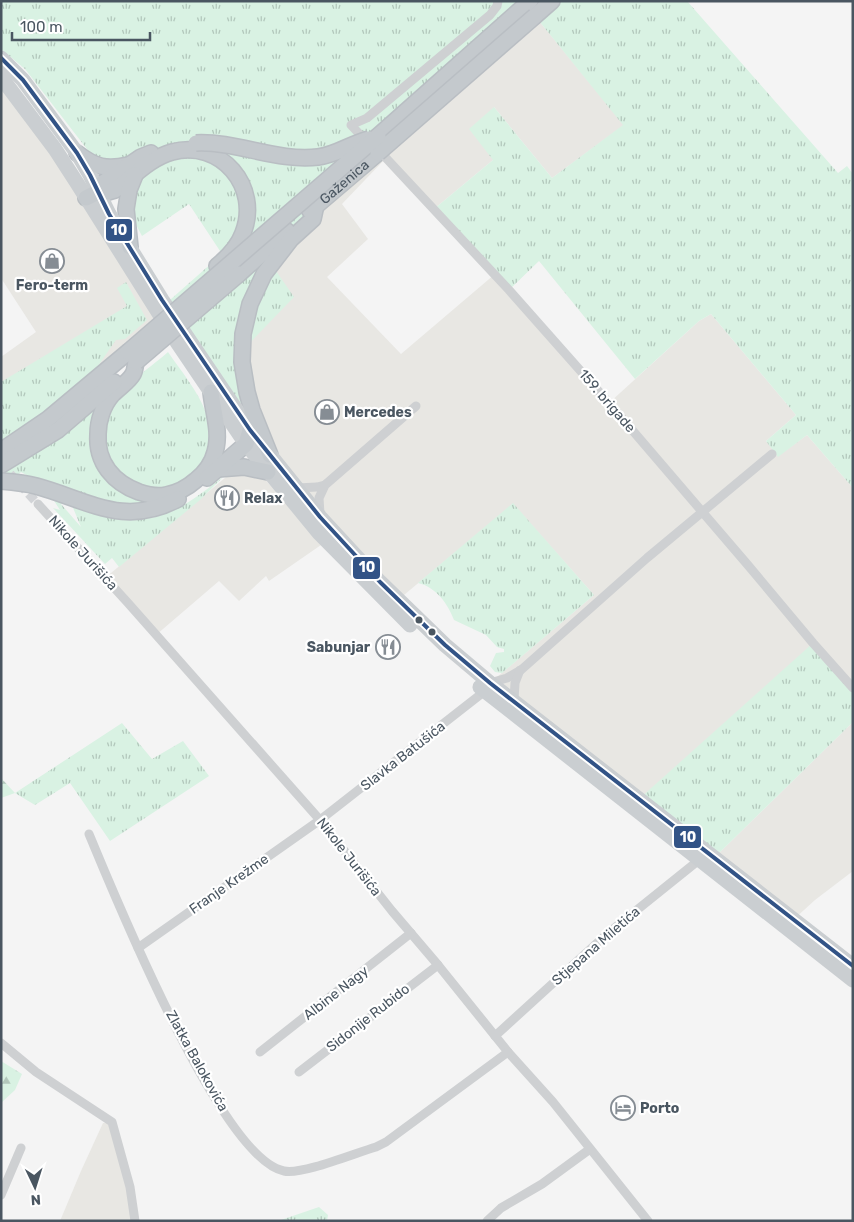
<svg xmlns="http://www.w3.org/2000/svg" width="854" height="1222" font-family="Rubik,sans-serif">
  <defs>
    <pattern id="grass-tufts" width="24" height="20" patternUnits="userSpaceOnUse" patternTransform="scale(1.25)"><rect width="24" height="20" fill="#d9f2e3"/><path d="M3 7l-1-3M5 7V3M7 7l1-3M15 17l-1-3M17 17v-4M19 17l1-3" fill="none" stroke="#b2c7bb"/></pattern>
    <pattern id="forest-firs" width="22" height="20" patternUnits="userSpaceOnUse" patternTransform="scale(1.25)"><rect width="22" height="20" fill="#d9f2e3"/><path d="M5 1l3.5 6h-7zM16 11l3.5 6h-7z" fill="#b2c7bb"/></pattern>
  </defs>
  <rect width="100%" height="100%" fill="#f4f4f4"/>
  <g fill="#e8e7e3">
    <polygon points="535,16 624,125 552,178 494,107 493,160 434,209 386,158 342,204 368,239 327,277 401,354 495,274 609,403 699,321 711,314 796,415 766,441 778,456 807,435 853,488 853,688 639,799 490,683 594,595 513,504 398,600 242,418 244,374 242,362 270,265 263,252"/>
    <polygon points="1,69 30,103 172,322 1,457 1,357 36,332 1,278"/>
    <polygon points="244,467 263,477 321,545 269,581 266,576 239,601 219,581 156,635 105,578 226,477"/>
    <polygon points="853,722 853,871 815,900 793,920 715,857"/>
    <polygon points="112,1122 135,1221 60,1221 81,1171 103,1123"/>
  </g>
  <g fill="url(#grass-tufts)">
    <polygon points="1,1 522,1 535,16 553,1 687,1 838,173 847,166 853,174 853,488 807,435 778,457 766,441 796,415 711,314 699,321 635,379 539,261 509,290 434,209 493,160 469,129 494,107 552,178 623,125 535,16 263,252 294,297 242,351 244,374 242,418 162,307 222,254 189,204 142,236 102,160 90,153 25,69 1,49"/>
    <path d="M126 282 147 320 125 339 116 340C108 351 100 364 91 375 68 399 30 424 1 441V382L127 306 117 288Z"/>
    <path d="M168 352C181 371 198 391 206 413 211 427 210 443 205 457 200 470 192 478 180 483 129 505 81 444 115 400 127 383 152 366 168 352Z"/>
    <path d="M98 405 105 472 166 499 132 506 116 505 30 477 21 472 18 475 1 476V472C37 455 67 431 98 405Z"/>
    <path d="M225 475 200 500 119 567 112 558 105 564 53 508 60 510 51 496 65 501 61 504 81 527 71 503C90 508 109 516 128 518 166 524 197 497 225 475Z"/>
    <path d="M513 503 594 595 502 673 495 672 490 666 496 653 504 652V649L497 647 486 635 454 620C448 604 436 587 418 583Z"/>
    <polygon points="813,643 853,688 853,722 715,857 639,799"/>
    <polygon points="122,723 152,759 183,741 209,776 110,841 70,783 35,805 15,793"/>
    <polygon points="319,1207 328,1215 327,1221 278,1221"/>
  </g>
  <g fill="url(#forest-firs)">
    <polygon points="1,778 15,793 1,798"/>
    <polygon points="1,1061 22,1074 15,1090 1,1103"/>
  </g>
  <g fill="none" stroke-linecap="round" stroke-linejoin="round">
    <polyline stroke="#d2d4d7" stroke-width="9" stroke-dasharray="9 4.5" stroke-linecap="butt" points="1,464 38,504"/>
    <defs>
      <g id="trunk">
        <polyline points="535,16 552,1"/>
        <polyline points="378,136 530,1"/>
        <path d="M77 153C95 167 106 170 128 165"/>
        <polyline points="98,192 103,183 141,157 151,153"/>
        <path d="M86 198 98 192H108L115 190C133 177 150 158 172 152 221 139 261 187 243 233 238 247 228 257 217 266"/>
        <path id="s1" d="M310 211 378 153"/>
        <polyline points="130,247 126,209 129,190 135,175"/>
        <polyline points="239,274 287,231"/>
        <path d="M136 362C135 366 135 371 133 374 129 382 118 388 112 395 103 405 98 421 98 434 96 463 114 483 139 492 148 495 157 497 166 495 177 493 187 488 196 480 205 473 212 464 215 452 221 432 213 412 211 392"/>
        <polyline points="1,451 48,419 128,352"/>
        <polyline points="270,455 252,410 247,392 242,362 243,334 250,304 264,274 291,239 313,219 316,205"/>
        <polyline points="1,465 58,430 114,382"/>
        <polyline points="218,469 244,467 268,472"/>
        <polyline points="207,478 246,444 250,430"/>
        <path d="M1 481C13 482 25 483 36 486 88 500 123 528 178 499"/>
      </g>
    </defs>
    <use href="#trunk" stroke="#b9bec3" stroke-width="18"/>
    <g stroke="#ced0d2" stroke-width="9">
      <polyline points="366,141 351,125 367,118 490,15 497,6 498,1"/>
      <polyline points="376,149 386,158 509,290 609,403 747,564 813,643 853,688"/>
      <polyline points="297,488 317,487 325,485"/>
      <polyline points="38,504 128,603 320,820 392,911 438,965 508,1052 553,1102 648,1221"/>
      <polyline points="320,514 319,498 325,485 416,406"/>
      <polyline points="490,683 507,678 521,670 647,558 772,454"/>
      <polyline points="514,700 515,683 520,670"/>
      <path d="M89 834C115 896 221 1159 284 1171 302 1175 355 1153 376 1147L386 1142 508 1052"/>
      <polyline points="138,948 320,820 485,691"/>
      <polyline points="495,1036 607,934 699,860"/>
      <polyline points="1,1043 36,1072 112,1122 130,1187 135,1221"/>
      <polyline points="260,1052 411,933"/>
      <polyline points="299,1072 438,965"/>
      <polyline points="1,1195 21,1148"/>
      <polyline points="487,1221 501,1208 542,1184 590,1149"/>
    </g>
    <g stroke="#caced1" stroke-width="15">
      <polyline points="1,58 23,80 77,153 90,175 109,214 162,300 250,430 320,517 380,582 445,645 490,683 853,966"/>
      <polyline points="1,77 55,149 77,183 177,342 246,444 319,533 410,625"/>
      <polyline points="480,687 853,980"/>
    </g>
    <use href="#trunk" stroke="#c4c9cd" stroke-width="15"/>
    <defs>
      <g id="trunk-bridge">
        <path d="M196 143C237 141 277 162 318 157 336 155 352 143 369 139"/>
        <polyline points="378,153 535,16"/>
        <polyline points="128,352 378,136"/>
        <polyline points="136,362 239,274"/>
      </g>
    </defs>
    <use href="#trunk-bridge" stroke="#b9bec3" stroke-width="18" stroke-linecap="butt"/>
    <use href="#trunk-bridge" stroke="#c4c9cd" stroke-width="15"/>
    <defs>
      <polyline id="bus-1" points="1,58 23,80 77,153 90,175 109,214 162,300 250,430 320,517 380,582 445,645 490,683 853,966"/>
    </defs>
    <use href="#bus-1" stroke="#fff" stroke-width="8"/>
    <use href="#bus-1" stroke="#325386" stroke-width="4"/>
  </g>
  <defs>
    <symbol id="shop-ring" viewBox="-11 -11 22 22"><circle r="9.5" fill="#fff" stroke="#868d94" stroke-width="1.5"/><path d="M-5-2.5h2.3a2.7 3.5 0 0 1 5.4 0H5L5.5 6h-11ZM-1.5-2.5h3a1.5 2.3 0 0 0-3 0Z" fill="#868d94"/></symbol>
    <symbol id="restaurant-ring" viewBox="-11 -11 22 22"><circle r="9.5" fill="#fff" stroke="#868d94" stroke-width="1.5"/><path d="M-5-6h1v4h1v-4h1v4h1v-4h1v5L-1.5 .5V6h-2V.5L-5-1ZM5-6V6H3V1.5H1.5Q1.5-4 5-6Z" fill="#868d94"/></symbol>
    <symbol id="hotel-ring" viewBox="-11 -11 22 22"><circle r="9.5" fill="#fff" stroke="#868d94" stroke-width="1.5"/><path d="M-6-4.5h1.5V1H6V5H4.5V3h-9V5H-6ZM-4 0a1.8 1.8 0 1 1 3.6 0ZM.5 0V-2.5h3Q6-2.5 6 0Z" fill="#868d94"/></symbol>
  </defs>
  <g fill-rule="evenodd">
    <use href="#shop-ring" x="38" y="247" width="28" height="28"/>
    <use href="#shop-ring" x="313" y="398" width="28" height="28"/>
    <use href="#restaurant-ring" x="213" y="484" width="28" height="28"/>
    <use href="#restaurant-ring" x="374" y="633" width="28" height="28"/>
    <use href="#hotel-ring" x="609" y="1094" width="28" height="28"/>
  </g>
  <g fill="#4a5661" stroke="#fff" stroke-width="2">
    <circle cx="419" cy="620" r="4.5"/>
    <circle cx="432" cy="632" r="4.5"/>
  </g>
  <g text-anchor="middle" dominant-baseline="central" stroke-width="4.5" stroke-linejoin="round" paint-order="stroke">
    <g font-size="14" fill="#4a5661" stroke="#fff">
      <text stroke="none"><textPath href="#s1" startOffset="45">Gaženica</textPath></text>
      <text transform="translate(607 401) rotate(49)">159. brigade</text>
      <text transform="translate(83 553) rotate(48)">Nikole Jurišića</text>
      <text transform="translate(403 756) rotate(-38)">Slavka Batušića</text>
      <text transform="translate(349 857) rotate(52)">Nikole Jurišića</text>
      <text transform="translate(229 884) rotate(-35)">Franje Krežme</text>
      <text transform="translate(596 946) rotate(-41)">Stjepana Miletića</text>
      <text transform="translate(336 993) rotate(-38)">Albine Nagy</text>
      <text transform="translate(368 1018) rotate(-38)">Sidonije Rubido</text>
      <text transform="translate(197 1061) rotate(61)">Zlatka Balokovića</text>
    </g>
    <g font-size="14" font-weight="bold" fill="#4a5661" stroke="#fff" text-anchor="start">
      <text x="52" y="285" text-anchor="middle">Fero-term</text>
      <text x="344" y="412">Mercedes</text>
      <text x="244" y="498">Relax</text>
      <text x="370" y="647" text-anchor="end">Sabunjar</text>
      <text x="640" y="1108">Porto</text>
    </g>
  </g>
  <g stroke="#fff" stroke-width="2">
    <rect x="105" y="218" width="28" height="24" rx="5" fill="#325386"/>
    <rect x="352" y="556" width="29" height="24" rx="5" fill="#325386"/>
    <rect x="673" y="825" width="29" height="24" rx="5" fill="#325386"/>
  </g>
  <g font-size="14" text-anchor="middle" font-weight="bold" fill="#fff">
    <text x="119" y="235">10</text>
    <text x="367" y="572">10</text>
    <text x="688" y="842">10</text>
  </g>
  <rect width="854" height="1222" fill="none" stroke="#4a5661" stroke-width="5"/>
  <g transform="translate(35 1187) rotate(176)" stroke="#ffffff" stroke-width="4" paint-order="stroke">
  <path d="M0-4L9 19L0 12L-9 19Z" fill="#4a5661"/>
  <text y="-8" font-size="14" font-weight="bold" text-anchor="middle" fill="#4a5661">N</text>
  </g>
  <path d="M12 32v8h138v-8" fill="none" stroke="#4a5661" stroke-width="2.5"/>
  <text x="20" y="32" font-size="15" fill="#4a5661" stroke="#ffffff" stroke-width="4" paint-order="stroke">100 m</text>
</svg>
